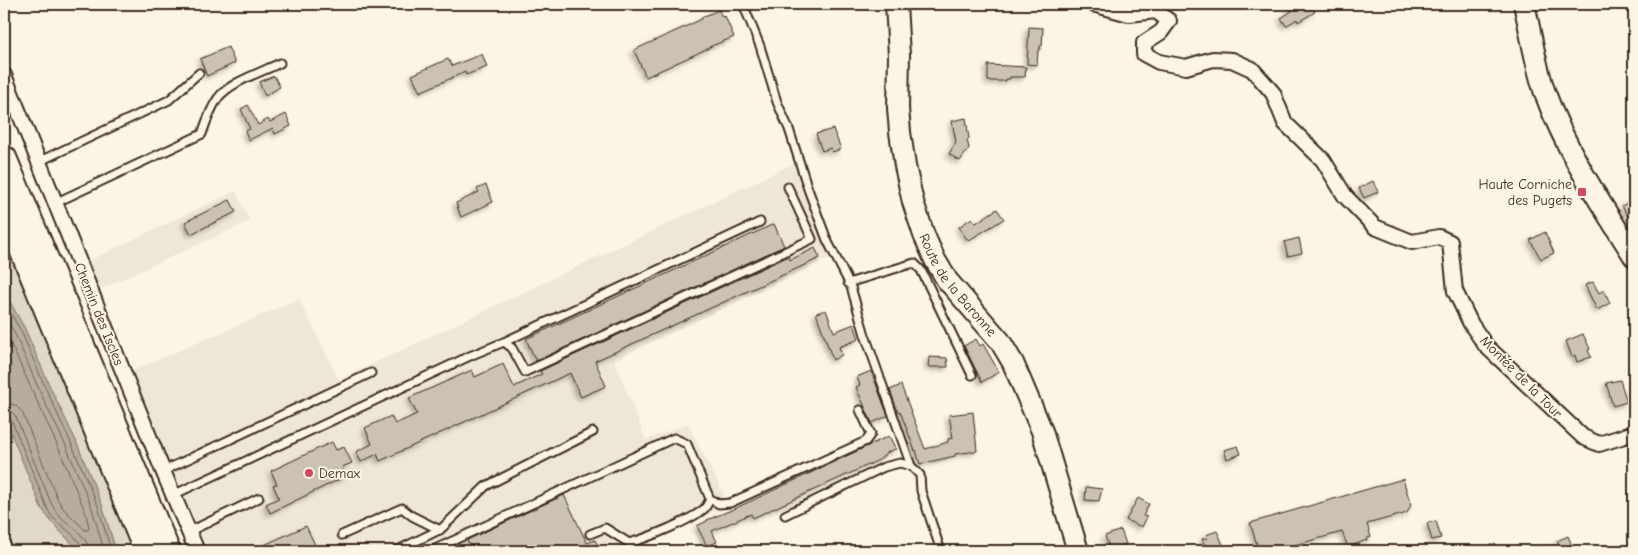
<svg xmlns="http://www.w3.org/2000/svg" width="1638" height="555" font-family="'Comic Neue',sans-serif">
  <defs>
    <filter id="shadow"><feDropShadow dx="-3" dy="3" stdDeviation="2.5" flood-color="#0004"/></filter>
  </defs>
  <rect width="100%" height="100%" fill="#fcf5e5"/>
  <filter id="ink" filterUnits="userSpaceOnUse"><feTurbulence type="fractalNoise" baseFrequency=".02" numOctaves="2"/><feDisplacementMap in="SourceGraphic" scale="10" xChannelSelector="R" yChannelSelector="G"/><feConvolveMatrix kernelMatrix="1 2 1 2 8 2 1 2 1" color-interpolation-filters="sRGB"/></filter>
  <g filter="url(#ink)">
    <g fill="#eee6d6">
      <polygon points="795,163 833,256 614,360 646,440 688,424 729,505 629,551 208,551 169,462 127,373 299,299 339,380"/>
      <polygon points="235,191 250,221 98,290 86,262"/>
    </g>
    <g fill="#e0d8c8" stroke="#8e8173">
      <polygon points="4,232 135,551 116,551 102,505 76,441 50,387 25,329 4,291"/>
      <path d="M4 416 41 507C51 524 66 537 80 551H4Z"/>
    </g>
    <path fill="#b7ad9e" stroke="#85796b" d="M4 291 25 329 50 387 76 441 102 505 116 551H80C66 537 51 524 41 507L4 416Z"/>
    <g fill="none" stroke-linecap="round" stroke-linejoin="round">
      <g stroke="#6d5e51" stroke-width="1">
        <polyline points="4,302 21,331 46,389 71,443 98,506 111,551"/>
        <polyline points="4,315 15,334 40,392 66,446 92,508 104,551"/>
        <polyline points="4,329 59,449 85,511 89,527 88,530 85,530 63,508 58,500 22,412 15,405 4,402"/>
        <path d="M4 410 11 411 16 417 51 503C53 506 55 511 58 514 68 525 88 535 89 551"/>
        <path d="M4 416 8 417 11 419 46 505C48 510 50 515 54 519 62 526 82 540 83 551"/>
      </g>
    </g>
    <g fill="#ccc2b3" stroke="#3b2a1e" filter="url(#shadow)">
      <polygon points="1288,4 1311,4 1315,12 1298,22 1297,19 1286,26 1281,18 1292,11"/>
      <polygon points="719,10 722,17 725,16 734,37 709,47 709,48 646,77 634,50 702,19 702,17"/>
      <polygon points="1029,27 1043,28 1042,46 1040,46 1040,49 1038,50 1037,65 1027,64"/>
      <polygon points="228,47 235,63 207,76 200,59"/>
      <polygon points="482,54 487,67 466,75 465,72 420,92 412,75 448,59 452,66"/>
      <polygon points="988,65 1026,67 1025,77 1010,77 1010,79 1006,79 1006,81 988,81"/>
      <polygon points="274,76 280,87 265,96 259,82"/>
      <polygon points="248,105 258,125 268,119 270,122 286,114 291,126 275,134 273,128 249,140 245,131 250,129 241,109"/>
      <polygon points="966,118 969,139 967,140 969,148 960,161 949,154 956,142 952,121"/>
      <polygon points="833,129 841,149 832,152 831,148 822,151 816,134"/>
      <polygon points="1373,181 1378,192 1364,198 1359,188"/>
      <polygon points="486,185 493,202 461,217 456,203 479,192 477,189"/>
      <polygon points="1634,199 1634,227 1622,206"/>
      <polygon points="230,200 236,212 191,234 185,222"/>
      <polygon points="997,209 1004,219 969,240 966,238 959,227 972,218 976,223"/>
      <polygon points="774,224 784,246 536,361 526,339"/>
      <polygon points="1545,232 1554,253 1541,259 1530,240"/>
      <polygon points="1299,238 1302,253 1288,256 1284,242"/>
      <polygon points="815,248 820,258 595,361 606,386 581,397 570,373 380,461 377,454 361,462 356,452 372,444 365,428 391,416 395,424 417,414 409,398 472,370 475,377 503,364 514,387 542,374 540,371 789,256 790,260"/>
      <polygon points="1593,282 1599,293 1604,290 1610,303 1597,310 1585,285"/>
      <polygon points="826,310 834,332 854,324 859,339 839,347 842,355 833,360 816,313"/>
      <polygon points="1583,334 1590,349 1588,350 1591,357 1577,362 1575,355 1572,357 1566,341"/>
      <polygon points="976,339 980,346 983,344 999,372 982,382 964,346"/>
      <polygon points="929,357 947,358 948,367 928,367"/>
      <polygon points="871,371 888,416 872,423 856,387 860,385 857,377"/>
      <polygon points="1620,380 1627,402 1613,406 1606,383"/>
      <polygon points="901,385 925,449 948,442 948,439 953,438 949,415 973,412 977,451 955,454 955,456 920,464 916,450 915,451 900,411 898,412 890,390"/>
      <polygon points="889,436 896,449 888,452 879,460 753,518 751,514 712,531 717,542 707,546 697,526 707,521 707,520 734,509"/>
      <polygon points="332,442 336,450 344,447 352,463 342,467 346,476 270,513 266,504 279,498 273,485 277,484 271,471"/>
      <polygon points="1238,446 1241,454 1227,459 1224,450"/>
      <polygon points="1403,479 1411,505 1407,513 1367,524 1371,537 1367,538 1367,540 1348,547 1342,532 1273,551 1259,551 1250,523"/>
      <polygon points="1086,487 1102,489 1099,501 1085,500"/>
      <polygon points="564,495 587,543 595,540 601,551 472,551 467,540"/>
      <polygon points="1138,498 1149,504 1143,516 1147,517 1142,527 1126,520"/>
      <polygon points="1436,521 1441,538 1432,540 1427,523"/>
      <polygon points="306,526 318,551 251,551"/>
      <polygon points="1121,530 1126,544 1110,550 1105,536"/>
      <polygon points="1217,531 1226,551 1207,551 1202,539 1207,538 1206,535"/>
      <polygon points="1568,536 1574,551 1562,551 1557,541"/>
    </g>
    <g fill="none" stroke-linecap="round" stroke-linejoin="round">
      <defs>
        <g id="lane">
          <polyline points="743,4 760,46 777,102 789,129 808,189 827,240 851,287 865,335 911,466"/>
          <polyline points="38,162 169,100 199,73"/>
          <path d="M55 203 202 134C206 122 211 108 218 98 230 82 262 72 280 63"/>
          <polyline points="848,283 914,263 921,270 972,375"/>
          <polyline points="504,342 760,222"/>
          <polyline points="163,471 371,373"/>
          <polyline points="173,495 472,355 504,342 512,348 525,372 812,239 788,187"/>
          <polyline points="710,499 719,504 730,503 866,441 871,434 860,410"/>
          <polyline points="785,515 884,467 900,463 911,466 920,475 921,491 941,551"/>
          <polyline points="188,532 259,498"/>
          <polyline points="342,535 402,508 412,516 440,530"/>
          <polyline points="396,551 441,529 486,486 593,432"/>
          <path d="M431 551 674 438 687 444 710 499C708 503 707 506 704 509 689 521 648 538 629 543L605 528 590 534"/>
        </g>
        <g id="street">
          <polyline points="1093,4 1129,14 1156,11 1169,21 1161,32 1144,43 1144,54 1159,62 1186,67 1213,59 1232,60 1252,69 1273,93 1285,123 1323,160 1345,196 1375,227 1412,242 1439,237 1450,242 1455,291 1471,324 1486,346 1583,437 1599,444 1634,433"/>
          <polyline points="4,75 163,471 197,551"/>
        </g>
        <g id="secondary">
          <path id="s1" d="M896 4 899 55 898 108 900 132 905 166 913 202 924 235 935 260 947 280 1000 341 1013 363 1042 431 1078 551"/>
          <path d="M1524 4C1531 33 1535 64 1545 93 1566 151 1601 204 1634 256"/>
        </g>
        <g id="highway">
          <polyline points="4,159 167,551"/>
          <polyline points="4,205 147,551"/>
        </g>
      </defs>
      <use href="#lane" stroke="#3b2a1e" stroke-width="11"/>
      <use href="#street" stroke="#3b2a1e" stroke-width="18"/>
      <use href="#secondary" stroke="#3b2a1e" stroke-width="24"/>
      <use href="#highway" stroke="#3b2a1e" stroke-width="29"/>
      <use href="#lane" stroke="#fcf5e5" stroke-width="7"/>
      <use href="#street" stroke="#fcf5e5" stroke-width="14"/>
      <use href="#secondary" stroke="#fcf5e5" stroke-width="20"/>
      <use href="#highway" stroke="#fcf5e5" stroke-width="25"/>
    </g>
  </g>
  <g fill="#d1495b" stroke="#fcf5e5" stroke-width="2">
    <rect x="1577" y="187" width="10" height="10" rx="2.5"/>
    <circle cx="309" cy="473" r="5"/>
  </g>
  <g text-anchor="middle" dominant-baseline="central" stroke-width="4" stroke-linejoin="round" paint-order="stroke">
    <g font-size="14" fill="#3b2a1e" stroke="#fcf5e5" text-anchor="end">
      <text x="1572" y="184">Haute Corniche<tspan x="1572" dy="16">des Pugets</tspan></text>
      <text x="319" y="473" text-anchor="start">Demax</text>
    </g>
    <g font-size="14" fill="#3b2a1e" stroke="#fcf5e5">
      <text stroke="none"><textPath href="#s1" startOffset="295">Route de la Baronne</textPath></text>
      <text transform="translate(99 314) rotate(68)">Chemin des Iscles</text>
      <text transform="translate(1521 377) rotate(45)">Montée de la Tour</text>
    </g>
  </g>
  <rect width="1638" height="555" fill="none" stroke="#fcf5e5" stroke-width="20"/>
  <rect x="10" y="10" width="1618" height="535" fill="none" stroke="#3b2a1e" stroke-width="2" filter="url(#ink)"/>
</svg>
